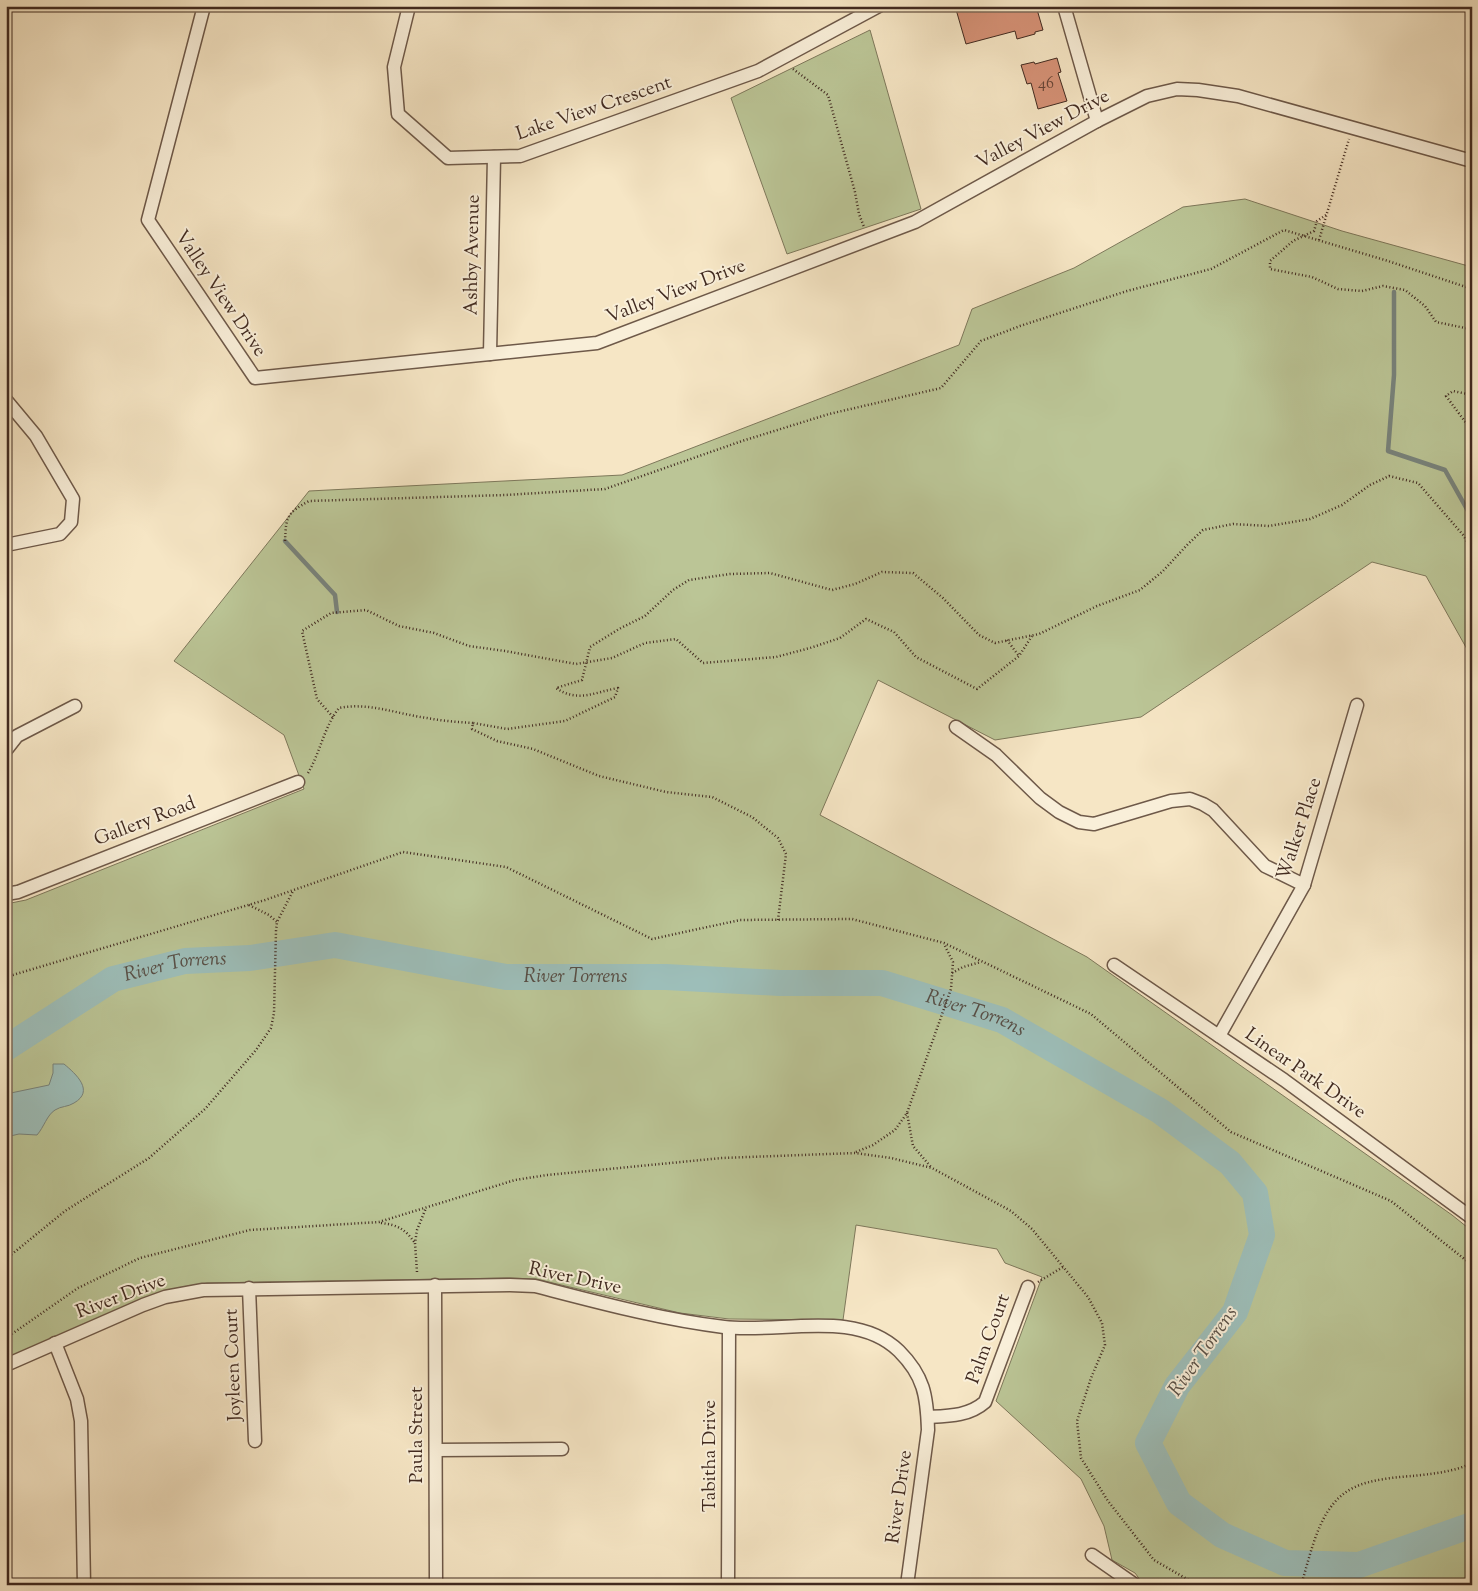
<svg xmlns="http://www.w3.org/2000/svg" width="1478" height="1591" font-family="'Sorts Mill Goudy',serif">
  <rect width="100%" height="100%" fill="#f6e6c5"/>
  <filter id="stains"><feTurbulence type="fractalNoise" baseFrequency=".004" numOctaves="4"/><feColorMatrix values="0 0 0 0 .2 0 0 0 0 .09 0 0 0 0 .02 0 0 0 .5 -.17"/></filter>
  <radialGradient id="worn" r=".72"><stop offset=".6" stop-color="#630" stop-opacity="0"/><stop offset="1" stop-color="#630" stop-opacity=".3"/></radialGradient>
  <g fill="#bbc596" stroke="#7e785b">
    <polygon points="870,30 921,209 787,254 731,98"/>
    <polygon points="1245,199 1342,231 1472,267 1472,658 1426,576 1372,562 1141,717 995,740 878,680 820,815 1087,957 1452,1215 1472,1231 1472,1585 1144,1585 1135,1573 1112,1560 1104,1526 1081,1479 996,1401 1042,1277 1005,1263 997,1249 856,1225 843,1320 729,1319 680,1313 536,1279 507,1278 207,1283 176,1289 6,1358 6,904 26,900 304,789 284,735 174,661 309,491 622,475 959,345 972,309 1074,268 1183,207"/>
  </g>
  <path fill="#9dbeb9" stroke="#78837c" d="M53 1064H64C76 1074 95 1091 74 1103 68 1107 61 1106 55 1110 47 1115 44 1127 37 1135L19 1134 6 1137V1094L49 1085 53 1073Z"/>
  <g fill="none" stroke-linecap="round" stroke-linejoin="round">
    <g stroke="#78837c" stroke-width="4.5">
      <polyline points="1394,292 1394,375 1388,451 1445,470 1472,518"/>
      <polyline points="285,541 335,595 337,612"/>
    </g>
    <path stroke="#9dbeb9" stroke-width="26" id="s1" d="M6 1048 113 979 185 961 250 958 335 945 506 977H666L780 983H882L1002 1020 1160 1111 1230 1163 1255 1193 1262 1235 1235 1312 1177 1386 1148 1443 1179 1503 1222 1535 1285 1563 1359 1565 1472 1525"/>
  </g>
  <g fill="#d69277" stroke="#412a20">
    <polygon points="955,6 1036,6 1043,30 1035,32 1035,34 1017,39 1015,31 966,44"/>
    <polygon points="1057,58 1061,72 1058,73 1067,101 1038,109 1031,83 1027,84 1021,65 1034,62 1035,64"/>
  </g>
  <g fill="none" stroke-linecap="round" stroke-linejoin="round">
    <defs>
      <g id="street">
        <polyline points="204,6 148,220 255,378 597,343 915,222 1097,121 1147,96 1177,89 1198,90 1238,96 1472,161"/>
        <polyline points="409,6 394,67 398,114 448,158 520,156 758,71 879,6"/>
        <polyline points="1064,6 1097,121"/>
        <polyline points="490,354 494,157"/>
        <polyline points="6,400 36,436 73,499 71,522 60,534 6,545"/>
        <polyline points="956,727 996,755 1040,798 1059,812 1079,822 1094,824 1171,801 1190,799 1203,804 1213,810 1265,866 1304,885"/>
        <polyline points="6,750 17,736 75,706"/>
        <polyline points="6,894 18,892 298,782"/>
        <polyline points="1114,965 1284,1080 1472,1218"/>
        <polyline points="1219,1036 1304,885 1357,705"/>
        <polyline points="435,1285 436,1585"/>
        <polyline points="249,1288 255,1441"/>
        <polyline points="55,1343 77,1399 81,1421 84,1585"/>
        <path d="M6 1365 143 1305 165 1297 203 1290 510 1285 535 1286C597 1302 659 1319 724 1327 779 1334 855 1308 899 1351 924 1376 927 1396 928 1430L907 1585"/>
        <path d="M928 1417C949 1416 969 1416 985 1402L1028 1287"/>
        <polyline points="436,1450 562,1449"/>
        <polyline points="1092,1555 1135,1585"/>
        <polyline points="728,1585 729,1328"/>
      </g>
    </defs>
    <use href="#street" stroke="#6e5949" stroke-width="15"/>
    <g stroke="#412a20" stroke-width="2.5" stroke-dasharray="1 2.5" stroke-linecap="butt">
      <polyline points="793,69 828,95 855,192 859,214 864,227"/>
      <polyline points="1326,215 1317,221 1314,231 1293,241 1270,261 1270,269 1312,277 1338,289 1362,291 1383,286 1405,290 1425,306 1436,322 1470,329 1472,331"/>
      <polyline points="1319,240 1349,139"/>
      <polyline points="1472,395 1453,391 1446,396 1472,431"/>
      <path d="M285 541C286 516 287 513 309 501L505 495 605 489 742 441 829 414 941 388 981 341 1020 326 1127 291 1211 269 1284 230 1388 261 1472 289"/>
      <polyline points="1007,640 1019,656"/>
      <polyline points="333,717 317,699 302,631 331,613 366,610 399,626 434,633 469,646 505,651 576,664 612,658 645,643 676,639 703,663 776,657 810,648 840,638 866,619 894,632 916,657 977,689 1019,656 1032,636"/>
      <path d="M308 773C320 753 324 727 339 708 369 702 397 714 427 718 442 721 458 722 473 723"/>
      <polyline points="249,905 269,915 277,922"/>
      <path d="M778 920 786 854 778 838 752 817 712 797 666 792 599 776 533 749 497 741 472 729 473 723 507 729 565 721 615 697 618 688C595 692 578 703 556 688L582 680 590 647 619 629 645 616 673 590 689 580 730 574 770 573 832 590 855 584 882 572 913 573 943 598 979 635 995 643 1039 634 1097 606 1140 590 1163 571 1188 544 1203 530 1233 524 1269 526 1310 519 1342 505 1370 485 1389 476 1418 483 1464 536 1472 552"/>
      <polyline points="952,973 963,967 981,962"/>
      <polyline points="6,977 265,900 403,852 506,867 652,939 740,920 852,919 944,943 1091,1014 1231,1132 1391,1201 1472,1265"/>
      <polyline points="907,1113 913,1146 931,1167"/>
      <polyline points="856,1152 873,1145 895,1130 907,1113 951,989 953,962 944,944"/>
      <path d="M381 1223C398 1225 405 1229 415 1243"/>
      <polyline points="6,1259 65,1211 149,1158 205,1109 256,1050 271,1028 274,1013 276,931 277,922 293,891"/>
      <polyline points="417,1272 415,1243 417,1230 426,1208"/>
      <polyline points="1038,1282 1063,1267"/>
      <polyline points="6,1338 78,1288 140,1258 250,1230 379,1222 515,1180 547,1175 722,1158 855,1153 891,1158 932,1168 1011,1211 1032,1229 1088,1297 1102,1323 1105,1345 1091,1378 1077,1421 1081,1458 1108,1501 1154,1560 1197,1585"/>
      <path d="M1301 1585C1312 1551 1319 1503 1355 1487 1369 1480 1396 1477 1412 1476 1431 1474 1454 1472 1472 1463"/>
    </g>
    <use href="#street" stroke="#f9efd9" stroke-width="12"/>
  </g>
  <g text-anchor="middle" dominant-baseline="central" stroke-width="4" stroke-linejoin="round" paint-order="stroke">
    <g font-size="16" fill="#664436">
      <text x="1046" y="84">46</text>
    </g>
    <g font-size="19" fill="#412a20" stroke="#f9efd9">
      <text transform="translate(594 109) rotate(-19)">Lake View Crescent</text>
      <text transform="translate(1043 130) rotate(-28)">Valley View Drive</text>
      <text transform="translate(473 255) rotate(-89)">Ashby Avenue</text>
      <text transform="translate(676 292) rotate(-21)">Valley View Drive</text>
      <text transform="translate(220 294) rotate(56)">Valley View Drive</text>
      <text transform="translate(145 822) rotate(-21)">Gallery Road</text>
      <text transform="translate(1300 829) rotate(-72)">Walker Place</text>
      <text transform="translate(1305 1074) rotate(35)">Linear Park Drive</text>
      <text transform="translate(575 1279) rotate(12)">River Drive</text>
      <text transform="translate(121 1297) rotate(-21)">River Drive</text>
      <text transform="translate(989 1339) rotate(-70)">Palm Court</text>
      <text transform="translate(234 1365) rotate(-92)">Joyleen Court</text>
      <text transform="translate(417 1435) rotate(-90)">Paula Street</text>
      <text transform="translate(710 1456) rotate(-90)">Tabitha Drive</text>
      <text transform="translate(900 1497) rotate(-82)">River Drive</text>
    </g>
    <g font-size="20" font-style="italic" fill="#584f46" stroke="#f9efd9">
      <text stroke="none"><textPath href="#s1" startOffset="191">River Torrens</textPath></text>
      <text stroke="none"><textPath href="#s1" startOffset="596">River Torrens</textPath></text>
      <text stroke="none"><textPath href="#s1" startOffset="1001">River Torrens</textPath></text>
      <text transform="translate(1204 1352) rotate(-55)">River Torrens</text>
    </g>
  </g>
  <rect width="1478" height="1591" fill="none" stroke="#f6e6c5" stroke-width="25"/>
  <rect x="8" y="8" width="1463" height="1576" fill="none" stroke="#412a20" stroke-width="2.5"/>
  <rect x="12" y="12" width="1453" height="1566" fill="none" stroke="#412a20"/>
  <rect width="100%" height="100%" filter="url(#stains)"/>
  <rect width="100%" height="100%" fill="url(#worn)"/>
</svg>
